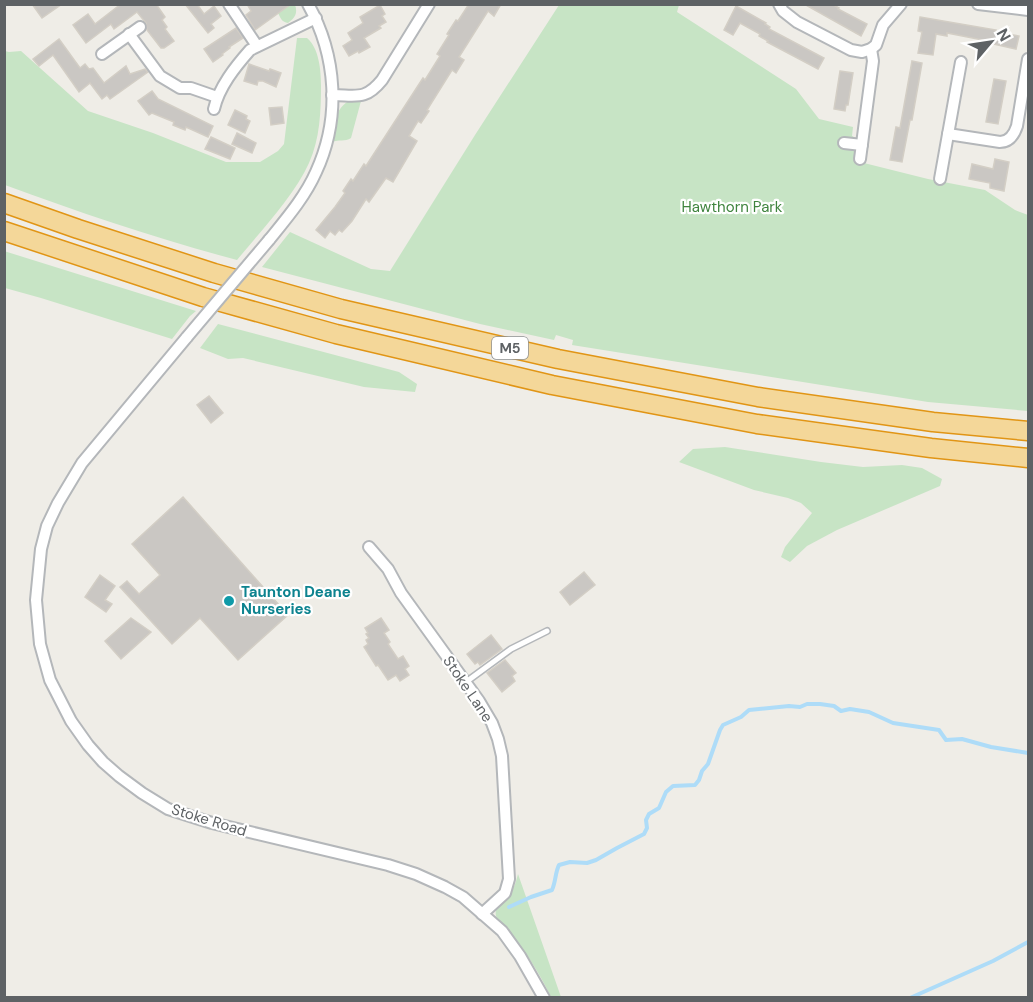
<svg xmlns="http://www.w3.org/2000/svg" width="1033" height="1002" font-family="'DM Sans',sans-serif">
  <rect width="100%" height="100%" fill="#efede7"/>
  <g fill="#c7e4c5">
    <path d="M286 5H295C298 13 295 18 288 23 282 22 281 19 278 13L283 10Z"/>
    <polygon points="559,5 679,5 677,12 796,89 819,119 853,127 852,136 867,143 864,163 928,179 985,190 1015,210 1028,215 1028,411 928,402 572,345 573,340 556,335 554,340 480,324 262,267 290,232 371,269 390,271 475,135"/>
    <path d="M297 38H307C319 48 321 70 321 85 321 111 320 139 309 163 294 196 260 232 237 260 158 239 81 213 5 185V51L9 52 21 51 88 111 153 133 226 162H260L278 151 284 144Z"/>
    <path d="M349 101H361L351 138C345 142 339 139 332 142 334 127 334 109 349 101Z"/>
    <polygon points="4,251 196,311 190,316 172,339 41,298 5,288"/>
    <polygon points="218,324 399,372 417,384 415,392 364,387 243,358 228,359 200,348"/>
    <polygon points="725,447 821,462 863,467 902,465 922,468 942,479 940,486 837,530 807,546 790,562 781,557 785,547 812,513 801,503 788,498 754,490 679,462 693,449"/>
    <path d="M518 874 561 997H551C539 973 525 949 507 930 501 924 494 919 496 910 498 903 504 901 508 896 514 889 516 882 518 874Z"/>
  </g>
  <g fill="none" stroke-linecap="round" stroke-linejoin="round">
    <g stroke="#aedcf8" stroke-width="4">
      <path d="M509 907 531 897 552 890C556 881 555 873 559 865L570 862 587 863 596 860 617 848 644 834 647 828 646 820 649 814 659 808 666 792 673 786 695 785 699 780 702 771 708 764 720 730 723 725 741 717 749 710 789 706 800 707 807 704H820L834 706 841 711 850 709 869 712 893 723 939 730 946 740 962 739 991 747 1028 753"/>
      <polyline points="910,998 993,961 1028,942"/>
    </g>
  </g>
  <g fill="#cac7c3" stroke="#d3cec5" stroke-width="1.5">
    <polygon points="32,4 62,4 42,18"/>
    <polygon points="121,4 156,4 165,17 162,20 167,27 165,29 174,41 164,48 161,48 147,30 146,23 137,12 114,29 111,24 86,43 73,25 88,14 95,24"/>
    <polygon points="185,4 197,4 204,14 214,6 221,16 211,24 214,28 208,33"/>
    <polygon points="247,4 291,4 255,30 246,15 251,11"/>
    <polygon points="469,4 501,4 494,16 488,11 459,57 464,60 456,73 452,70 427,110 429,111 421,123 418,121 409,136 417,141 393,182 386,178 369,202 366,199 352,221 342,232 339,230 335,235 330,231 325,238 316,230 335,207 345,193 343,191 351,179 353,181 364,164 366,166 423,78 425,80 440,56 437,54 449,35 447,34 456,20 458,21"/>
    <polygon points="804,4 832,4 839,8 838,9 867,24 861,36"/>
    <polygon points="380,5 385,14 382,16 386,22 379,26 381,28 364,38 370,47 359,53 358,51 349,56 343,46 352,40 348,33 363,23 360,17"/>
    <polygon points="736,6 766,23 765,24 770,27 769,29 824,58 818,69 767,42 768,41 759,36 760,34 740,23 733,35 724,30"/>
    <polygon points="920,17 996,30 995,32 1019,36 1016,49 993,44 993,42 947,33 947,36 936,34 933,55 918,53 922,32 918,31"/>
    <polygon points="236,28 243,38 229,47 230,48 222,54 223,55 213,62 204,49"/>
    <polygon points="59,39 80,68 85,64 89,69 93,68 104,83 126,66 130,74 145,69 148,72 110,99 107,95 102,99 90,83 79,92 53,55 39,66 33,59"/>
    <polygon points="912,61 922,63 912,120 910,120 902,162 890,160 896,127 900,128"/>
    <polygon points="249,64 269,71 270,69 281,73 276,87 263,81 258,81 257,85 244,81"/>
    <polygon points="840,71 853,73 848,105 846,105 845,111 834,109"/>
    <polygon points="994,79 1006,81 998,124 986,122"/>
    <polygon points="152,91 158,99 213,126 208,137 186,127 185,130 173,125 174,122 152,113 149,115 138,101"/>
    <polygon points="282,107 284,123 271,125 269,108"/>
    <polygon points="235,110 247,116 246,119 250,121 245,133 228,125"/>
    <polygon points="237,133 256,143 252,153 232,144"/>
    <polygon points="211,137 235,148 230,159 205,149"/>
    <polygon points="995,159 1009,162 1004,191 990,188 990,183 969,179 972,164 993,169"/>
    <polygon points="209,396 223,413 211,423 197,405"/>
    <polygon points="183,497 288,615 238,660 200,618 172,644 120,587 127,581 139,594 160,575 132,544"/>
    <polygon points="584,572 595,585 570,605 560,592"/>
    <polygon points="100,575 115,586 105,600 112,604 106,612 85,597"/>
    <polygon points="131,618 151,632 121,659 105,641"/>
    <polygon points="381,618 389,630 384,633 390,642 388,644 398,659 403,656 409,666 405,669 409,675 400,681 396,675 388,680 378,665 376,666 364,647 368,644 366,640 369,638 366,634 368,633 365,628"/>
    <polygon points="491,635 502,649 480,665 478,662 475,664 467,654"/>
    <polygon points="505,660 516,673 512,676 515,681 502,692 487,673"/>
  </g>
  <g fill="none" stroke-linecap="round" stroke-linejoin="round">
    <defs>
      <polyline id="service" points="466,682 511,649 547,631"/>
      <g id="minor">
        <polyline points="229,4 257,46"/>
        <polyline points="779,4 783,11 797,22 851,50 862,52 871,49 876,45 883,25 901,4"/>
        <polyline points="978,4 1028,10"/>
        <polyline points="129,34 160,76 180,88 191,88 217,97"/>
        <polyline points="102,54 140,27"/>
        <path d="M332 95C356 95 365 101 382 80L429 4"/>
        <path d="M214 109C219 87 235 67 250 50L316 18"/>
        <path d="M948 134 1000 142C1009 142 1014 135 1017 126L1028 59"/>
        <polyline points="844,143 862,145"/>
        <polyline points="860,159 873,61 871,49"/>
        <polyline points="940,179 961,62"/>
        <path d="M269 240C286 219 305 197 316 172 341 118 337 56 308 4"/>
        <polyline points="187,337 82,463 58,503 47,526 41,549 36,600 40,644 50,680 71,721 88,745 103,762 119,776 142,793 168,809 212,823 388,865 416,874 445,887 463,897 502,931 520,956 544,998"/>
        <polyline points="369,547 388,569 401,593 479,701 492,723 498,739 502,756 509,879 505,893 482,914"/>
      </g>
      <g id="motorway">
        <polyline points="4,203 78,229 214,273 341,309 558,359 758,397 933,422 1028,431"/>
        <polyline points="4,231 203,297 336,334 552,385 757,424 931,448 1028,458"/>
      </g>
    </defs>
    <use href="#service" stroke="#b4b7ba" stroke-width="8"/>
    <use href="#minor" stroke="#b4b7ba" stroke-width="14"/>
    <use href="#motorway" stroke="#e19515" stroke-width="21"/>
    <use href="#service" stroke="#fff" stroke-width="5"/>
    <use href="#minor" stroke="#fff" stroke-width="10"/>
    <use href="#motorway" stroke="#f4d799" stroke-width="18"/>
    <defs>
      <polyline id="minor-bridge" points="187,337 269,240"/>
    </defs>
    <use href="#minor-bridge" stroke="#b4b7ba" stroke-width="14" stroke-linecap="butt"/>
    <use href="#minor-bridge" stroke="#fff" stroke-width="10"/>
  </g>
  <circle fill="#0f9aa8" stroke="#fff" stroke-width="2" cx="229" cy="601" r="6"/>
  <g text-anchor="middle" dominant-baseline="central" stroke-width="4.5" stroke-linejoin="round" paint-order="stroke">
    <rect fill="#fff" stroke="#8e9193" stroke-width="1.5" x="492" y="337" width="36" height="22" rx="4.5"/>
    <g font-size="14" font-weight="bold" fill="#5e6265">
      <text x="510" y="348">M5</text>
    </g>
    <g font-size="15" fill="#3f843e" stroke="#fff">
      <text x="732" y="207">Hawthorn Park</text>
    </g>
    <g font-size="15" font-weight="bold" fill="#0d838f" stroke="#fff" text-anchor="start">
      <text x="241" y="592">Taunton Deane<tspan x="241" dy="17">Nurseries</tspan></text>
    </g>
    <g font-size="15" fill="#5e6265" stroke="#fff">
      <text transform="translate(468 689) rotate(56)">Stoke Lane</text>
      <text transform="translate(209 820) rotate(17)">Stoke Road</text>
    </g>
  </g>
  <rect width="1033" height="1002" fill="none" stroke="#5e6265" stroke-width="12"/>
  <g transform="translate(991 42) rotate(61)" stroke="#ffffff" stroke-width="4.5" paint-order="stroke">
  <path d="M0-4.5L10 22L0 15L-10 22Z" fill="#5e6265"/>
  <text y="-9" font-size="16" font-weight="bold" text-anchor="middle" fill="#5e6265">N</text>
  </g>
</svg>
